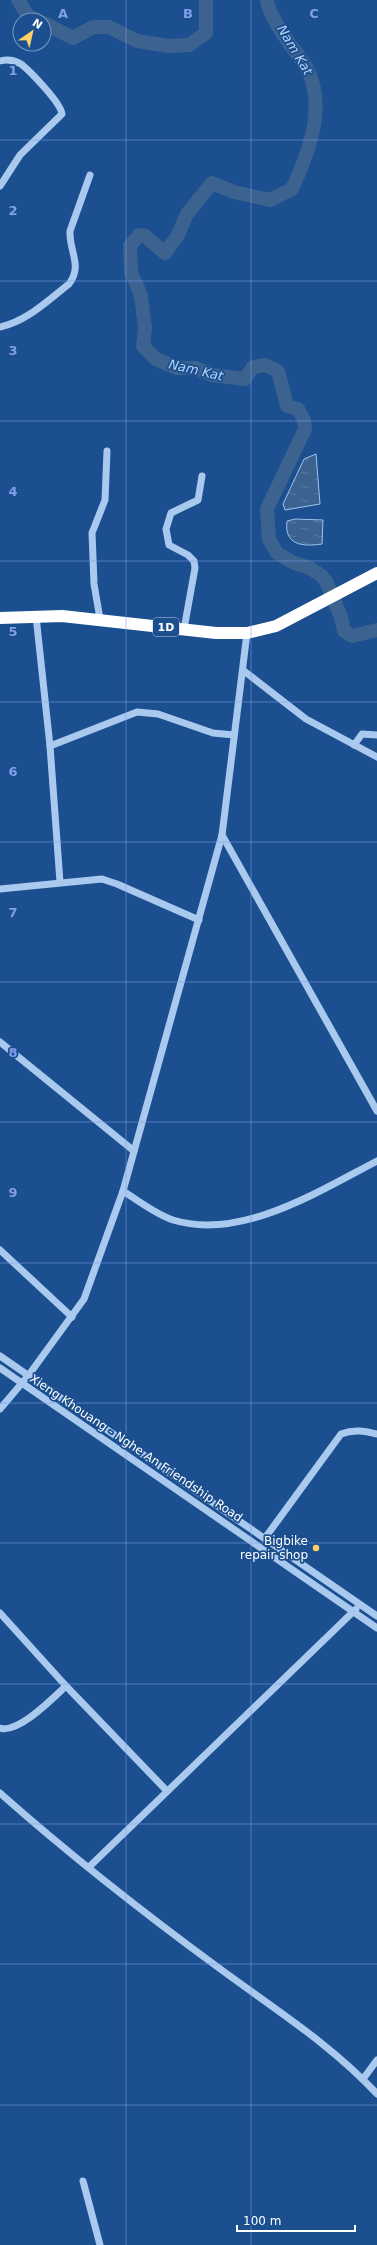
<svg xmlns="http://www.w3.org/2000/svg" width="377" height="2245" font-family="'DejaVu Sans',sans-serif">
  <defs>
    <pattern id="water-ripples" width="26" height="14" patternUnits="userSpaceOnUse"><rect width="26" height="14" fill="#3c6290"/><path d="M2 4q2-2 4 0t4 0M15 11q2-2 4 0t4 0" fill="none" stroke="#597aa1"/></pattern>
  </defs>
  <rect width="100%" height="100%" fill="#1b4f8f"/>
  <g fill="url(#water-ripples)" stroke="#9cc4f0">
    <polygon points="316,454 320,504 285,510 283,504 304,459"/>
    <path d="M295 519 323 520 322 544C302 547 284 545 287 521Z"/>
  </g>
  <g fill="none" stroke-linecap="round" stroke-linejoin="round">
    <g stroke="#3c6290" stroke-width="14">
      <polyline points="18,0 28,16 37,20"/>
      <path d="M267 0C268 14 289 44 298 55 331 95 311 148 292 189L270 200 234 192 212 183 187 214 178 235 165 253 145 236 139 235 130 246 131 272 141 296 145 328 143 346 156 359 177 368H196L212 375 245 379 253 367 265 365 278 371 287 406 298 409 304 420 305 429 267 509 269 539 277 553 294 563 310 568 322 576 327 583 341 617 344 631 352 636 377 630"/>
      <polyline points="44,23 73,38 93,27 109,27 137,41 169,46 189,45 206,33 206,0"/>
    </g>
    <g stroke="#a9c9ee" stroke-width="7">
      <path d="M0 61C7 59 14 60 21 64 30 71 61 103 62 114L20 155 0 186"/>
      <path d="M0 327C27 321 47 301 69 284 83 265 69 252 70 231L90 175"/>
      <polyline points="36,616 50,746 60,882"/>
      <polyline points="100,619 94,584 92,533 105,500 107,451"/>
      <polyline points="184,629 195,568 194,561 188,555 169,545 166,529 171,513 198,500 202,476"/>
      <polyline points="244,671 306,719 377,757"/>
      <polyline points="354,745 362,734 377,735"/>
      <polyline points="50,746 137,712 158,714 213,733 234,735"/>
      <polyline points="222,835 377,1111"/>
      <polyline points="0,889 102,879 117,884 199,920"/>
      <polyline points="0,1042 134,1151"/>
      <path d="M123 1191C139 1201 155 1214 173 1220 241 1241 319 1191 377 1161"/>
      <polyline points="0,1250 72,1317"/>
      <polyline points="0,1356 377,1616"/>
      <polyline points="0,1368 377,1628"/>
      <polyline points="0,1409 28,1376 84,1299 123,1191 222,835 247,633"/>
      <path d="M265 1538 341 1434C354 1429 364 1431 377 1434"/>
      <polyline points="0,1613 66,1686 167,1791"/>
      <path d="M0 1728C18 1734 53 1698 66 1686"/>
      <path d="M0 1793C70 1855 144 1913 219 1968 273 2008 332 2045 377 2094"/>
      <polyline points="89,1867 356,1609"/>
      <polyline points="363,2079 377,2060"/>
      <polyline points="83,2181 100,2245"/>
    </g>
    <polyline stroke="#fff" stroke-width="12" points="0,618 62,616 216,633 247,633 276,626 377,573"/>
  </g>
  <path fill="none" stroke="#839eea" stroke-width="1" stroke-opacity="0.55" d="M126 0V2245M251 0V2245M0 140H377M0 281H377M0 421H377M0 561H377M0 702H377M0 842H377M0 982H377M0 1122H377M0 1263H377M0 1403H377M0 1543H377M0 1684H377M0 1824H377M0 1964H377M0 2105H377"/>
  <circle fill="#ffd166" stroke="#1b4f8f" stroke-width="1.5" cx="316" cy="1548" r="4"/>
  <g text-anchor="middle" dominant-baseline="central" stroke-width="3.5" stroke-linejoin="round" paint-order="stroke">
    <rect fill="#1b4f8f" stroke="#bbcadd" stroke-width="1" x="153" y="618" width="26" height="18" rx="3"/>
    <g font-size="11" font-weight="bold" fill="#fff">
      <text x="166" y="627">1D</text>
    </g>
    <g font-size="12" fill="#fff" stroke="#1b4f8f">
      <text transform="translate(136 1448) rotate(34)">Xieng Khouang - Nghe An Friendship Road</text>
    </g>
    <g font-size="12" fill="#fff" stroke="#1b4f8f" text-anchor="end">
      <text x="308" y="1541">Bigbike<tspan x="308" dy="14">repair shop</tspan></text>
    </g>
    <g font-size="13" font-style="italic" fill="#b5d3f5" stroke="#1b4f8f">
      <text transform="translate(295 50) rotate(59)">Nam Kat</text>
      <text transform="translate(196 370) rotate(13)">Nam Kat</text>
    </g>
  </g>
  <g font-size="13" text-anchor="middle" font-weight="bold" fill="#839eea" stroke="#1b4f8f" stroke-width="3.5" stroke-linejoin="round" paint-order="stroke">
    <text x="63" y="18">A</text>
    <text x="188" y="18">B</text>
    <text x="314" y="18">C</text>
    <text x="13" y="75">1</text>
    <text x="13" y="215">2</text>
    <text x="13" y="355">3</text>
    <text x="13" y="496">4</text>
    <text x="13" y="636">5</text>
    <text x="13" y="776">6</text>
    <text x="13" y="917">7</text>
    <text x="13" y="1057">8</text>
    <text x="13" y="1197">9</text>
  </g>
  <g transform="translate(32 32) rotate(34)"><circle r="19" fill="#1b4f8f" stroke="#7695bc"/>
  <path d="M0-3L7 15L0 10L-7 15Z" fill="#ffd166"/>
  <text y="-6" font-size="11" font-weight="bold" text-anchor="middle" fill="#ffffff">N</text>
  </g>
  <path d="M237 2225v6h118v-6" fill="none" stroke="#ffffff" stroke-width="2"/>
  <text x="243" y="2225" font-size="12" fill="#ffffff" stroke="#1b4f8f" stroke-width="3" paint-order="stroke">100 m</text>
</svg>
